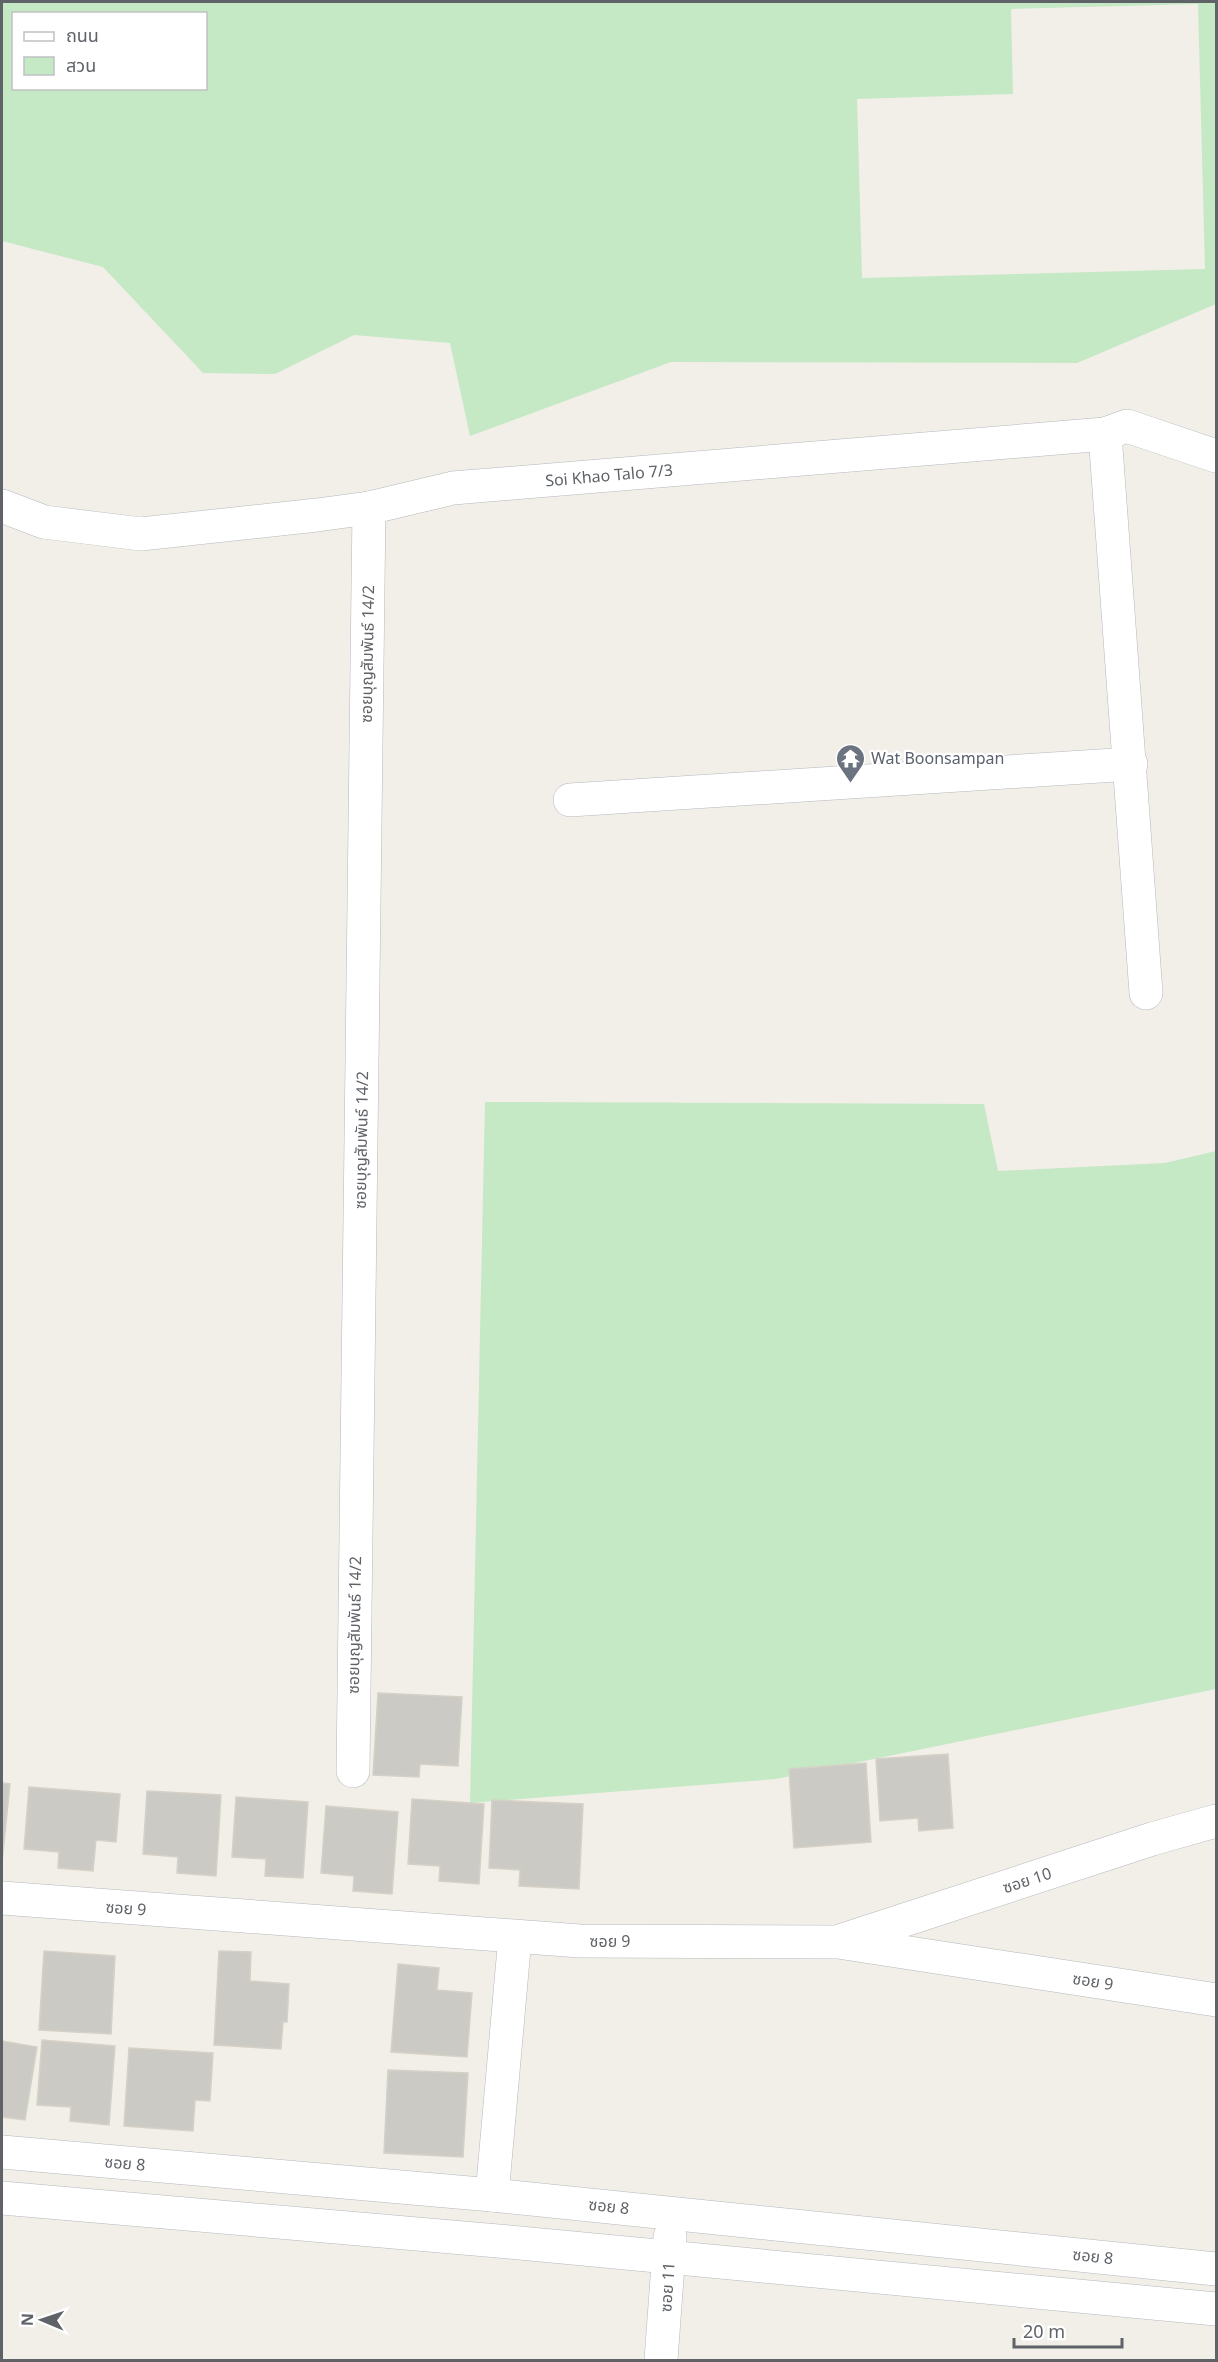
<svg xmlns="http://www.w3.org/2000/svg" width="1218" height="2362" font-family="'Noto Sans','Noto Sans Thai',sans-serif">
  <rect width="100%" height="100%" fill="#f1efe8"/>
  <g fill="#c5e8c5" fill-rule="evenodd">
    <path d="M2 2H1216V304L1077 363 671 362 470 436 450 343 354 335 275 374 203 373 103 267 2 241ZM1198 4 1205 269 862 278 857 99 1013 94 1011 9ZM14 14H206V88H14Z"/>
    <polygon points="485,1102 984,1104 998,1171 1165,1163 1216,1151 1216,1689 776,1779 470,1803"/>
  </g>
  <g fill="#cccac5" stroke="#d6d1c6" stroke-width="1.5">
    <polygon points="378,1693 462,1697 458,1766 420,1764 419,1777 373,1775"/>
    <polygon points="948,1754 953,1828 919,1831 918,1818 880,1821 876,1759"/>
    <polygon points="866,1763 871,1842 794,1848 789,1769"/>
    <polygon points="2,1783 10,1784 2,1862"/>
    <polygon points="29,1787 120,1794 116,1842 96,1840 93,1871 58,1868 59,1852 24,1849"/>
    <polygon points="147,1791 221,1795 216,1876 177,1873 178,1857 143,1854"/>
    <polygon points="236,1797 308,1802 303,1878 265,1876 266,1859 232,1857"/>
    <polygon points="412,1799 484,1804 479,1884 439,1881 440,1866 408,1864"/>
    <polygon points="492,1800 583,1804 579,1889 519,1886 520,1870 489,1868"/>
    <polygon points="326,1806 398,1812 392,1894 353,1891 354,1876 321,1873"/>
    <polygon points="44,1951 115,1956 111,2034 39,2030"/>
    <polygon points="219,1951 251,1952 250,1981 289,1984 287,2022 283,2022 281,2049 214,2045"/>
    <polygon points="398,1964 439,1968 437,1990 472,1993 467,2057 391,2052"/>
    <polygon points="42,2040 115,2046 109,2125 70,2121 71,2107 37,2105"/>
    <polygon points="2,2041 37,2047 25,2120 2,2117"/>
    <polygon points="129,2048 213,2053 210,2101 195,2100 193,2131 124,2126"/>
    <polygon points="388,2070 468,2073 463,2157 384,2153"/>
  </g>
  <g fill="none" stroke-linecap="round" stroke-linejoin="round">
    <defs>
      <g id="minor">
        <polyline points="1105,434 1146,993"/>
        <polyline points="2,506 44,522 141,534 317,515 369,508 453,488 1105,434 1127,426 1216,456"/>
        <polyline points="570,800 1131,764"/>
        <polyline points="353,1771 369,508"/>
        <polyline points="2,1898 580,1941 838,1942 1216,2000"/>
        <polyline points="843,1940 1152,1839 1216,1821"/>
        <polyline points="2,2152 492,2195 1216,2269"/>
        <polyline points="492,2195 515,1937"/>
        <polyline points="2,2198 498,2241 1216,2309"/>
        <polyline points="661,2360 670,2237"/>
      </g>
    </defs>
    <use href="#minor" stroke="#b5b8bc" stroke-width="34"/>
    <use href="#minor" stroke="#fff" stroke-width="33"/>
  </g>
  <defs>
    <symbol id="temple-pin" viewBox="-11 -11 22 30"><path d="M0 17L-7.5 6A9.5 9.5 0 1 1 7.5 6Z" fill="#6b7280" stroke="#fff"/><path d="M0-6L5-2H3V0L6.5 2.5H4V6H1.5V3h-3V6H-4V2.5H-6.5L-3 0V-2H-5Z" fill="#fff"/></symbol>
  </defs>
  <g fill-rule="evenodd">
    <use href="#temple-pin" x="834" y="742" width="33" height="45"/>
  </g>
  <g text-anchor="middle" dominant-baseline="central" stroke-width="4.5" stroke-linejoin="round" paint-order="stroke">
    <g font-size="16" fill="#5f6368" stroke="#fff">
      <text transform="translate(609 475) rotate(-5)">Soi Khao Talo 7/3</text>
      <text transform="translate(367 654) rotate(-89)">ซอยบุญสัมพันธ์ 14/2</text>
      <text transform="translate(361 1140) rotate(-89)">ซอยบุญสัมพันธ์ 14/2</text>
      <text transform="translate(354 1625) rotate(-89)">ซอยบุญสัมพันธ์ 14/2</text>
      <text transform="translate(1027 1880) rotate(-18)">ซอย 10</text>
      <text transform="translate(126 1908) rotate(4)">ซอย 9</text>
      <text x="610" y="1941">ซอย 9</text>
      <text transform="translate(1093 1981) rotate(9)">ซอย 9</text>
      <text transform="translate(125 2163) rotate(5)">ซอย 8</text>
      <text transform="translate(609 2206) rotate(6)">ซอย 8</text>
      <text transform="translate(1093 2256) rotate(6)">ซอย 8</text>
      <text transform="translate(667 2287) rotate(-86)">ซอย 11</text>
    </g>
    <g font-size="16" fill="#5b616d" stroke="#fff" text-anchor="start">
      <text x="871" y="758">Wat Boonsampan</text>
    </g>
  </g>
  <rect width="1218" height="2362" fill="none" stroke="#5f6368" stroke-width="6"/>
  <rect x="12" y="12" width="195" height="78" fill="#ffffff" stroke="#bfc1c3" stroke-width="1.5"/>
  <rect x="24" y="32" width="30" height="9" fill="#ffffff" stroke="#bfc1c3" stroke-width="1.5"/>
  <text x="66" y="42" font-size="18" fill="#5f6368">ถนน</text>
  <rect x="24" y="57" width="30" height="18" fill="#c5e8c5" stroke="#bfc1c3" stroke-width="1.5"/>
  <text x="66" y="72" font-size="18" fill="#5f6368">สวน</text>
  <g transform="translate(42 2320) rotate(272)" stroke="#ffffff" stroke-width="4.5" paint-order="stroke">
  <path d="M0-4.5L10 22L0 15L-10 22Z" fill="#5f6368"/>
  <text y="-9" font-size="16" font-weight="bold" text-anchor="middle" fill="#5f6368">N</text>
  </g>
  <path d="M1014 2338v9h108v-9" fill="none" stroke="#5f6368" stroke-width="3"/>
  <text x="1023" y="2338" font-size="18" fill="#5f6368" stroke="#ffffff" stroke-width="4.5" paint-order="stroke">20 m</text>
</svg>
